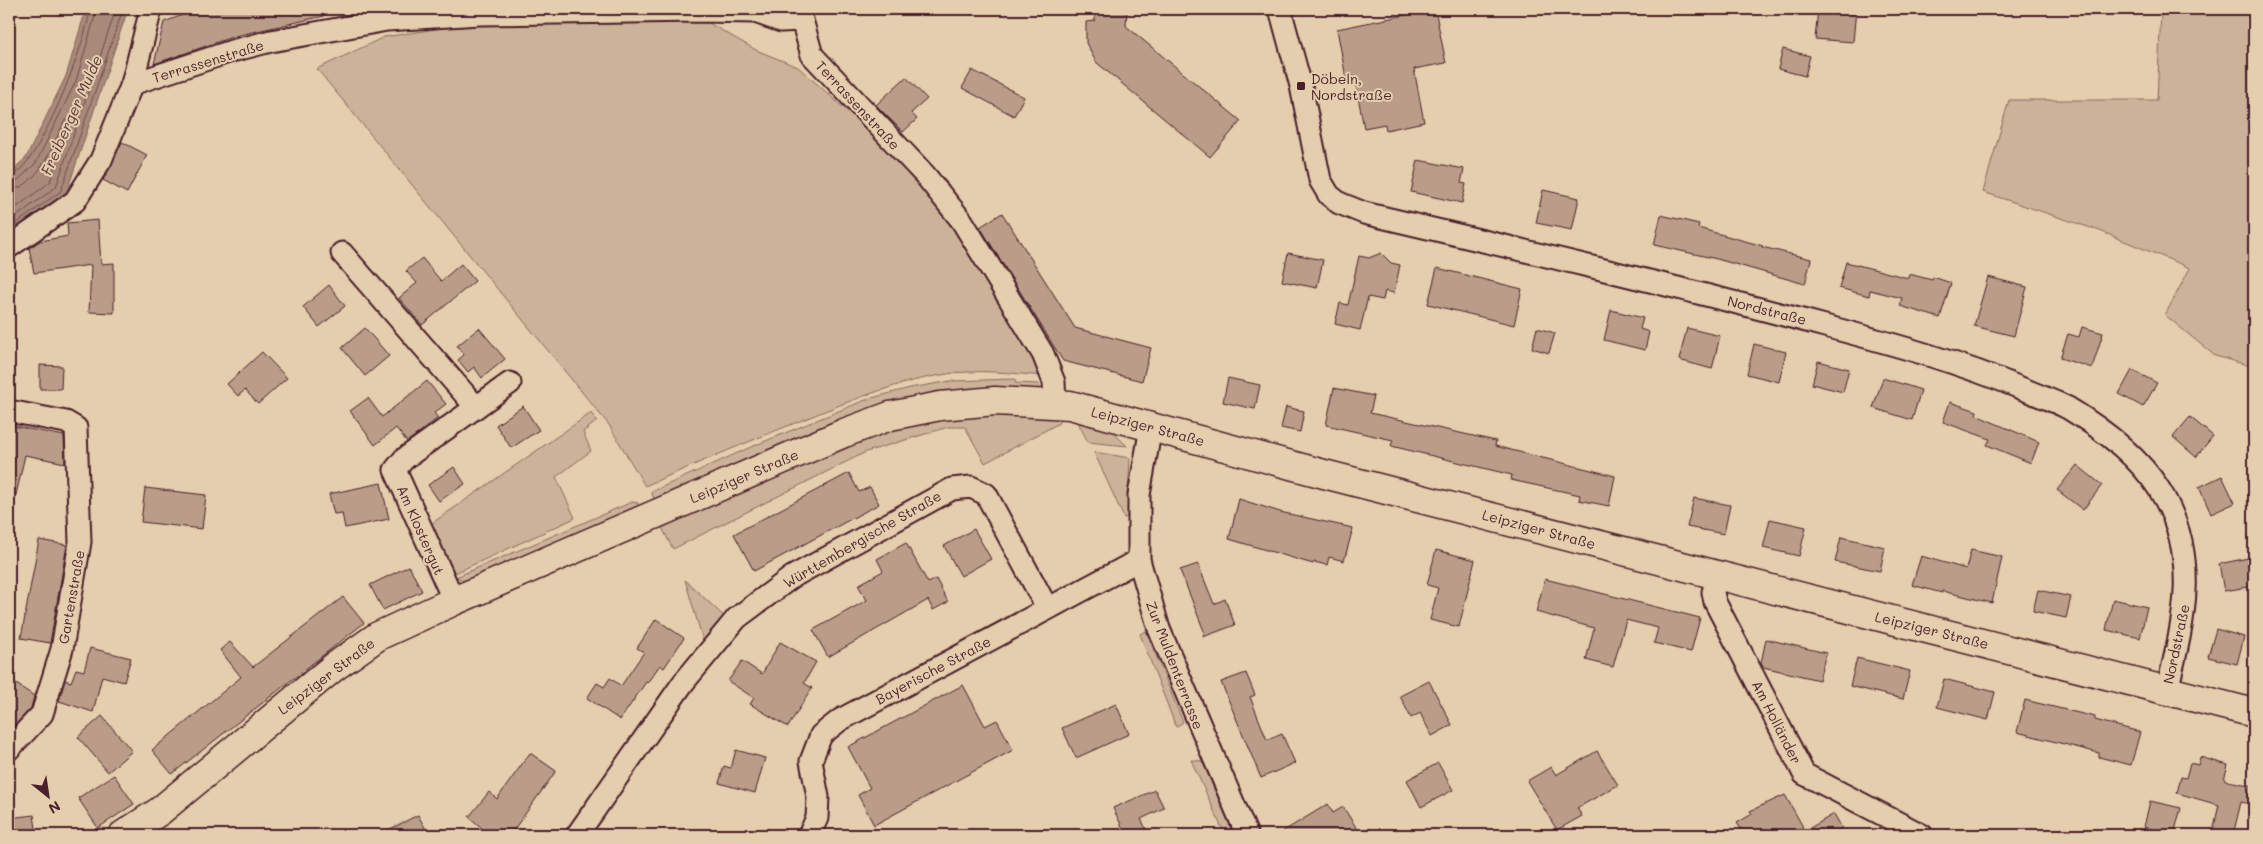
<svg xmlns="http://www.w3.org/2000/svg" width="2263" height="844" font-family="Mali,sans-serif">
  <rect width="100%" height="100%" fill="#e4cead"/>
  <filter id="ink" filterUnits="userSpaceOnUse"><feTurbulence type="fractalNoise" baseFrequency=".02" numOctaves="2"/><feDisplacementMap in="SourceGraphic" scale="10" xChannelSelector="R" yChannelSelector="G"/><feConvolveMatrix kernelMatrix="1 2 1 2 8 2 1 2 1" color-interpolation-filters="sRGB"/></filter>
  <g filter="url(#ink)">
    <g fill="#cbb298" stroke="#8a6862">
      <polygon points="2161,9 2254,9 2254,367 2215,356 2165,315 2190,268 2100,231 1983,192 2009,100 2157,100"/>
      <path d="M698 17 756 50 798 67 900 158 939 200 1025 336 1042 376C1011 373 978 369 947 374 899 381 855 399 810 417 754 439 700 462 645 486L609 425 317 69 384 37 475 23 543 24Z"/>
      <polygon points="1015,379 1015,383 1039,384 1039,391 993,391 656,503 651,492 751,447 868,399 910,388 951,381"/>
      <polygon points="591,413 597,421 583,432 591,451 556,477 575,518 453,574 428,526"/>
      <polygon points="959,413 1058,413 1059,423 985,463 965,427 948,427 866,452 673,549 660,524 887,428"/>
      <polygon points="1076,419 1112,431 1127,446 1088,442"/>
      <polygon points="1094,452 1130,458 1127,517 1124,518"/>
      <polygon points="632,502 638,503 638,509 470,583 456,577"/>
      <polygon points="685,580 728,620 705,647"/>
      <polygon points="1146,631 1183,722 1176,727 1140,634"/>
      <polygon points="1191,760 1202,761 1234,835 1225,835"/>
    </g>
    <polygon fill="#a88a7a" stroke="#825f5a" points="86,9 128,9 66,194 9,235 9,173 26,158 66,76"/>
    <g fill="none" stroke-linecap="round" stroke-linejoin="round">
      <g stroke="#704a4b" stroke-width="1">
        <path d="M9 176C37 174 88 37 90 9"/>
        <polyline points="9,183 18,180 36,163 76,81 97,9"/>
        <path d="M9 190C38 189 54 142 65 120H69L50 182 9 213"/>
        <polyline points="9,222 56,187 116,9"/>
        <polyline points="9,229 61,191 123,9"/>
      </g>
    </g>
    <g fill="#b99d89" stroke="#4a1f2b">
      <polygon points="199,9 323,9 324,16 235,36 154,64 164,22"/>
      <polygon points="1095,9 1127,9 1126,26 1241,121 1210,157 1096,62 1086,43 1086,22 1095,21"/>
      <polygon points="1435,9 1446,63 1414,69 1424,122 1386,130 1385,124 1364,128 1354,76 1346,78 1337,29"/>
      <polygon points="1818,9 1856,9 1853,42 1815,39"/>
      <polygon points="1783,49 1810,56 1805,76 1778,69"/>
      <polygon points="972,70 1024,97 1014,116 962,88"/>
      <polygon points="906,77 927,99 911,113 917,119 903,132 876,105"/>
      <polygon points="122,142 147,155 127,193 103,180"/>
      <polygon points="1418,160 1464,169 1461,183 1466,184 1462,203 1411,192"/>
      <polygon points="1543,190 1579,198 1572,230 1536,223"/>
      <polygon points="1002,213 1075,328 1151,348 1142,381 1063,361 980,227"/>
      <polygon points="1661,215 1699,224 1698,228 1763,246 1762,247 1811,259 1805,284 1717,259 1654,245"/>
      <polygon points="98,220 101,264 114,263 114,313 89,312 91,265 34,273 29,248 40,241 68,236 67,223"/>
      <polygon points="1288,253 1323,260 1317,288 1282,281"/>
      <polygon points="1381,253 1391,263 1400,265 1394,293 1385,291 1383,300 1368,297 1360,330 1335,324 1340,303 1348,305 1359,256 1369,258"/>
      <polygon points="422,258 441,281 461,264 475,281 422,325 399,298 417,283 406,271"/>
      <polygon points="1846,262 1908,278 1909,274 1932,280 1933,277 1951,283 1940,318 1900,306 1902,298 1870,290 1869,296 1839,288"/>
      <polygon points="1437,268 1522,289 1514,325 1428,304"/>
      <polygon points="1988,277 2027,287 2014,336 1974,326"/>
      <polygon points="329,285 345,306 319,327 303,307"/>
      <polygon points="1611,310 1643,318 1640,329 1649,332 1645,350 1604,340"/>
      <polygon points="2082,327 2103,333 2092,368 2060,358 2068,334 2079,337"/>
      <polygon points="365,328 389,356 365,376 342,348"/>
      <polygon points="479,328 505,359 482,378 474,367 468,372 458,360 464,355 457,346"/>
      <polygon points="1537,328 1555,333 1549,353 1532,348"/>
      <polygon points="1687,328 1720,336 1712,369 1679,360"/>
      <polygon points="1754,344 1786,352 1779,382 1747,374"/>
      <polygon points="262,352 287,378 258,404 245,390 238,396 227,384"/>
      <polygon points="1818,361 1849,369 1843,392 1812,384"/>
      <polygon points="40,365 62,366 61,389 40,389"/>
      <polygon points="2132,370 2157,383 2143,407 2119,394"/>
      <polygon points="1228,378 1260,385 1255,409 1223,402"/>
      <polygon points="1883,378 1921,390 1912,420 1873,408"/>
      <polygon points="427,381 446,404 434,413 438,418 407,442 396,428 375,445 350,411 368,398 382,417"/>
      <polygon points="1334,388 1374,396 1370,413 1496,441 1495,446 1615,476 1609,506 1579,500 1580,495 1511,480 1512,475 1391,446 1393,440 1326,425"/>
      <polygon points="1950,402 1977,411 1976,415 2039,442 2031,463 1987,445 1990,439 1943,422"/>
      <polygon points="523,406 539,430 511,448 496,425"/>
      <polygon points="1286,407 1304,411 1300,432 1281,428"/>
      <polygon points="2190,417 2213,436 2196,457 2173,437"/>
      <polygon points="9,425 64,436 65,463 25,455 16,495 9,494"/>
      <polygon points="2077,465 2102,485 2083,510 2057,490"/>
      <polygon points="454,467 465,484 439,501 428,485"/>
      <polygon points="849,473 859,492 870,487 879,504 754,571 734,534"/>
      <polygon points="2222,476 2235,503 2211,514 2199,487"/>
      <polygon points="381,483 389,519 345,528 342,513 334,514 329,494"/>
      <polygon points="145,488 206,495 202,529 141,522"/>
      <polygon points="1694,498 1730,505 1724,534 1687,527"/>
      <polygon points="1239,499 1280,512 1353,528 1344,561 1329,557 1327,565 1314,562 1313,564 1229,539"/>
      <polygon points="1770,519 1806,527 1799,556 1763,548"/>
      <polygon points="974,529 991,559 961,576 944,546"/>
      <polygon points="1841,537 1885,547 1880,571 1835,562"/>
      <polygon points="39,540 67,545 50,643 21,638"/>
      <polygon points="906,543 928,583 936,579 948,602 933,610 928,600 828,657 813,630 867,600 858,585 883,571 877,559"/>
      <polygon points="1436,550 1475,560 1459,627 1430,620 1438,588 1427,585"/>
      <polygon points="1971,550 2002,557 1992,603 1942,591 1942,593 1912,585 1921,556 1966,569"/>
      <polygon points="2248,558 2254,586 2224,591 2219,564"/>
      <polygon points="1198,564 1214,604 1225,599 1235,625 1203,637 1204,631 1180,570"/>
      <polygon points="409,566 422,591 383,610 370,585"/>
      <polygon points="1545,579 1700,618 1691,652 1654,643 1658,628 1626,620 1613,667 1586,660 1594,628 1536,612"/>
      <polygon points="2038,590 2071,597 2066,618 2033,611"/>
      <polygon points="343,597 364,623 172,774 152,750 241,677 220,650 230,642 253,667"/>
      <polygon points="2113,599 2147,607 2140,638 2106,630"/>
      <polygon points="656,619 684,638 664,668 660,665 647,683 646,682 620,720 587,698 597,683 604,687 610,678 621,686 644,652 637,648"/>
      <polygon points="2216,629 2244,637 2237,664 2208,657"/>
      <polygon points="1766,639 1826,653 1819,680 1763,667 1761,663"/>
      <polygon points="780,642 816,662 804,683 812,688 788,727 750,704 754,698 728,681 742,661 762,674"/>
      <polygon points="90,648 131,658 124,682 102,676 93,712 59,701 65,680 71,682 76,669 84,671"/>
      <polygon points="1857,658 1910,671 1903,699 1850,686"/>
      <polygon points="1246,673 1255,695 1250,697 1267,740 1282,734 1295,763 1261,778 1221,682"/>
      <polygon points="9,679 34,696 31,708 9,731"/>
      <polygon points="1944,679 1995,692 1988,720 1937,707"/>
      <polygon points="1429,681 1452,725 1432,736 1420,713 1411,718 1400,696"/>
      <polygon points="963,685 985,726 997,720 1013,750 874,825 858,795 870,788 848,747"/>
      <polygon points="2025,700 2095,717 2095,720 2140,732 2131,765 2099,757 2099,753 2017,732"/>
      <polygon points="1116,704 1129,734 1076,758 1062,728"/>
      <polygon points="102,716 132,751 108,772 78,737"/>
      <polygon points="736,750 765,758 755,793 719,783 724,766 731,768"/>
      <polygon points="1597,751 1618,785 1577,808 1582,816 1557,830 1527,781 1551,767 1556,775"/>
      <polygon points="530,753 556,771 510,835 477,835 482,828 469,817 489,792 497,799"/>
      <polygon points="2200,757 2228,765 2224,779 2228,781 2254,786 2254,805 2241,802 2233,835 2212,835 2219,805 2177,793 2181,777 2186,778 2190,763 2198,765"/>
      <polygon points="1438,763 1453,790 1421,807 1407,780"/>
      <polygon points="114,775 134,804 98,828 78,798"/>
      <polygon points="1155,790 1164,808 1141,819 1149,835 1126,835 1113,808"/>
      <polygon points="1785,795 1803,827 1788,835 1745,835 1737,823 1752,814 1750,811"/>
      <polygon points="2150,801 2181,808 2174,834 2144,827"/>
      <polygon points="1328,804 1333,813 1343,807 1361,835 1277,835"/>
      <polygon points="1834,814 1842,828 1830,835 1798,835"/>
      <polygon points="34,815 37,835 9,835 9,818"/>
      <polygon points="418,815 429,835 378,835"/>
    </g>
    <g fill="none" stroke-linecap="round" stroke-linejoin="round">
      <defs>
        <g id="minor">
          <path d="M1280 9 1301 86 1320 180 1329 195 1339 203 1364 213C1518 249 1672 285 1825 326 1893 344 1959 362 2023 389 2038 395 2054 401 2068 408 2101 428 2138 456 2159 489 2201 555 2184 621 2167 690"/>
          <polyline points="132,84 232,51 271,41 387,20 479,14 700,11 755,12 781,21 802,20 812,55 925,175 962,221 1043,354 1054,382 1055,404"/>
          <polyline points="9,247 75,201 101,160 132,84 151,9"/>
          <polyline points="342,253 476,407"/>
          <polyline points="9,411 66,422 76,428 80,542 62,649 42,714 9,749"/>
          <polyline points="1151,427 1139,495 1139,560 1159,629 1247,835"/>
          <polyline points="1717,576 1713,592 1715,602 1804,774 1922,835"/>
          <polyline points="454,601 395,470 404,459 510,383"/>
          <polyline points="577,835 683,683 737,618 792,577 952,489 971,487 986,494 1047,608"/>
          <polyline points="809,835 817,818 818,797 811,761 821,735 840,720 1139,560"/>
        </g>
        <polyline id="primary" points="123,835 160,811 334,667 378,636 454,601 844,433 890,416 940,406 995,401 1070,405 1324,474 2254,713"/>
      </defs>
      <use href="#minor" stroke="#4a1f2b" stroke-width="25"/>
      <use href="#primary" stroke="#4a1f2b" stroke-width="31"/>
      <use href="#minor" stroke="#e4cead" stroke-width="21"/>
      <use href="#primary" stroke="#e4cead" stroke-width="28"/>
    </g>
  </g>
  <rect fill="#4a1f2b" stroke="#e4cead" stroke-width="2" x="1296" y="81" width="10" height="10" rx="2.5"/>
  <g text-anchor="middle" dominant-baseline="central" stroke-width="4" stroke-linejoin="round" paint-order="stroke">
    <g font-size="14" fill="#4a1f2b" stroke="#e4cead">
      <text transform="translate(208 61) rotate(-17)">Terrassenstraße</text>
      <text transform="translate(858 105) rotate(47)">Terrassenstraße</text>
      <text transform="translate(1767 310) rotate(14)">Nordstraße</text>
      <text transform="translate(1148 426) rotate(15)">Leipziger Straße</text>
      <text transform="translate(744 476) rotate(-23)">Leipziger Straße</text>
      <text transform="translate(1539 529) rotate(15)">Leipziger Straße</text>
      <text transform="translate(421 530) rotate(66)">Am Klostergut</text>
      <text transform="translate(862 539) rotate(-30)">Württembergische Straße</text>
      <text transform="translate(71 597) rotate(-80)">Gartenstraße</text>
      <text transform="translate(1932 630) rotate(14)">Leipziger Straße</text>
      <text transform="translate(2176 644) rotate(-78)">Nordstraße</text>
      <text transform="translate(1175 665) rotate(69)">Zur Muldenterrasse</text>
      <text transform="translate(933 670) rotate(-28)">Bayerische Straße</text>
      <text transform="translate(326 676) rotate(-37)">Leipziger Straße</text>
      <text transform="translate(1777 722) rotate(63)">Am Holländer</text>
    </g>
    <g font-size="14" fill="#4a1f2b" stroke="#e4cead" text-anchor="start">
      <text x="1311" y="78">Döbeln,<tspan x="1311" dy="16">Nordstraße</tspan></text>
    </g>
    <g font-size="15" font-style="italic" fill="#5d343b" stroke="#e4cead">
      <text transform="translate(71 115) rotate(-66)">Freiberger Mulde</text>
    </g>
  </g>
  <rect width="2263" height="844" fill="none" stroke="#e4cead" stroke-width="30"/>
  <rect x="15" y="15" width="2233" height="814" fill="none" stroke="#4a1f2b" stroke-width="2" filter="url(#ink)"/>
  <g transform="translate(48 796) rotate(150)" stroke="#e4cead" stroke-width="4" paint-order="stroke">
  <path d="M0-4L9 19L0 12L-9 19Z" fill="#4a1f2b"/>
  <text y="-8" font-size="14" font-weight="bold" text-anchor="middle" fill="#4a1f2b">N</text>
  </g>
</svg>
